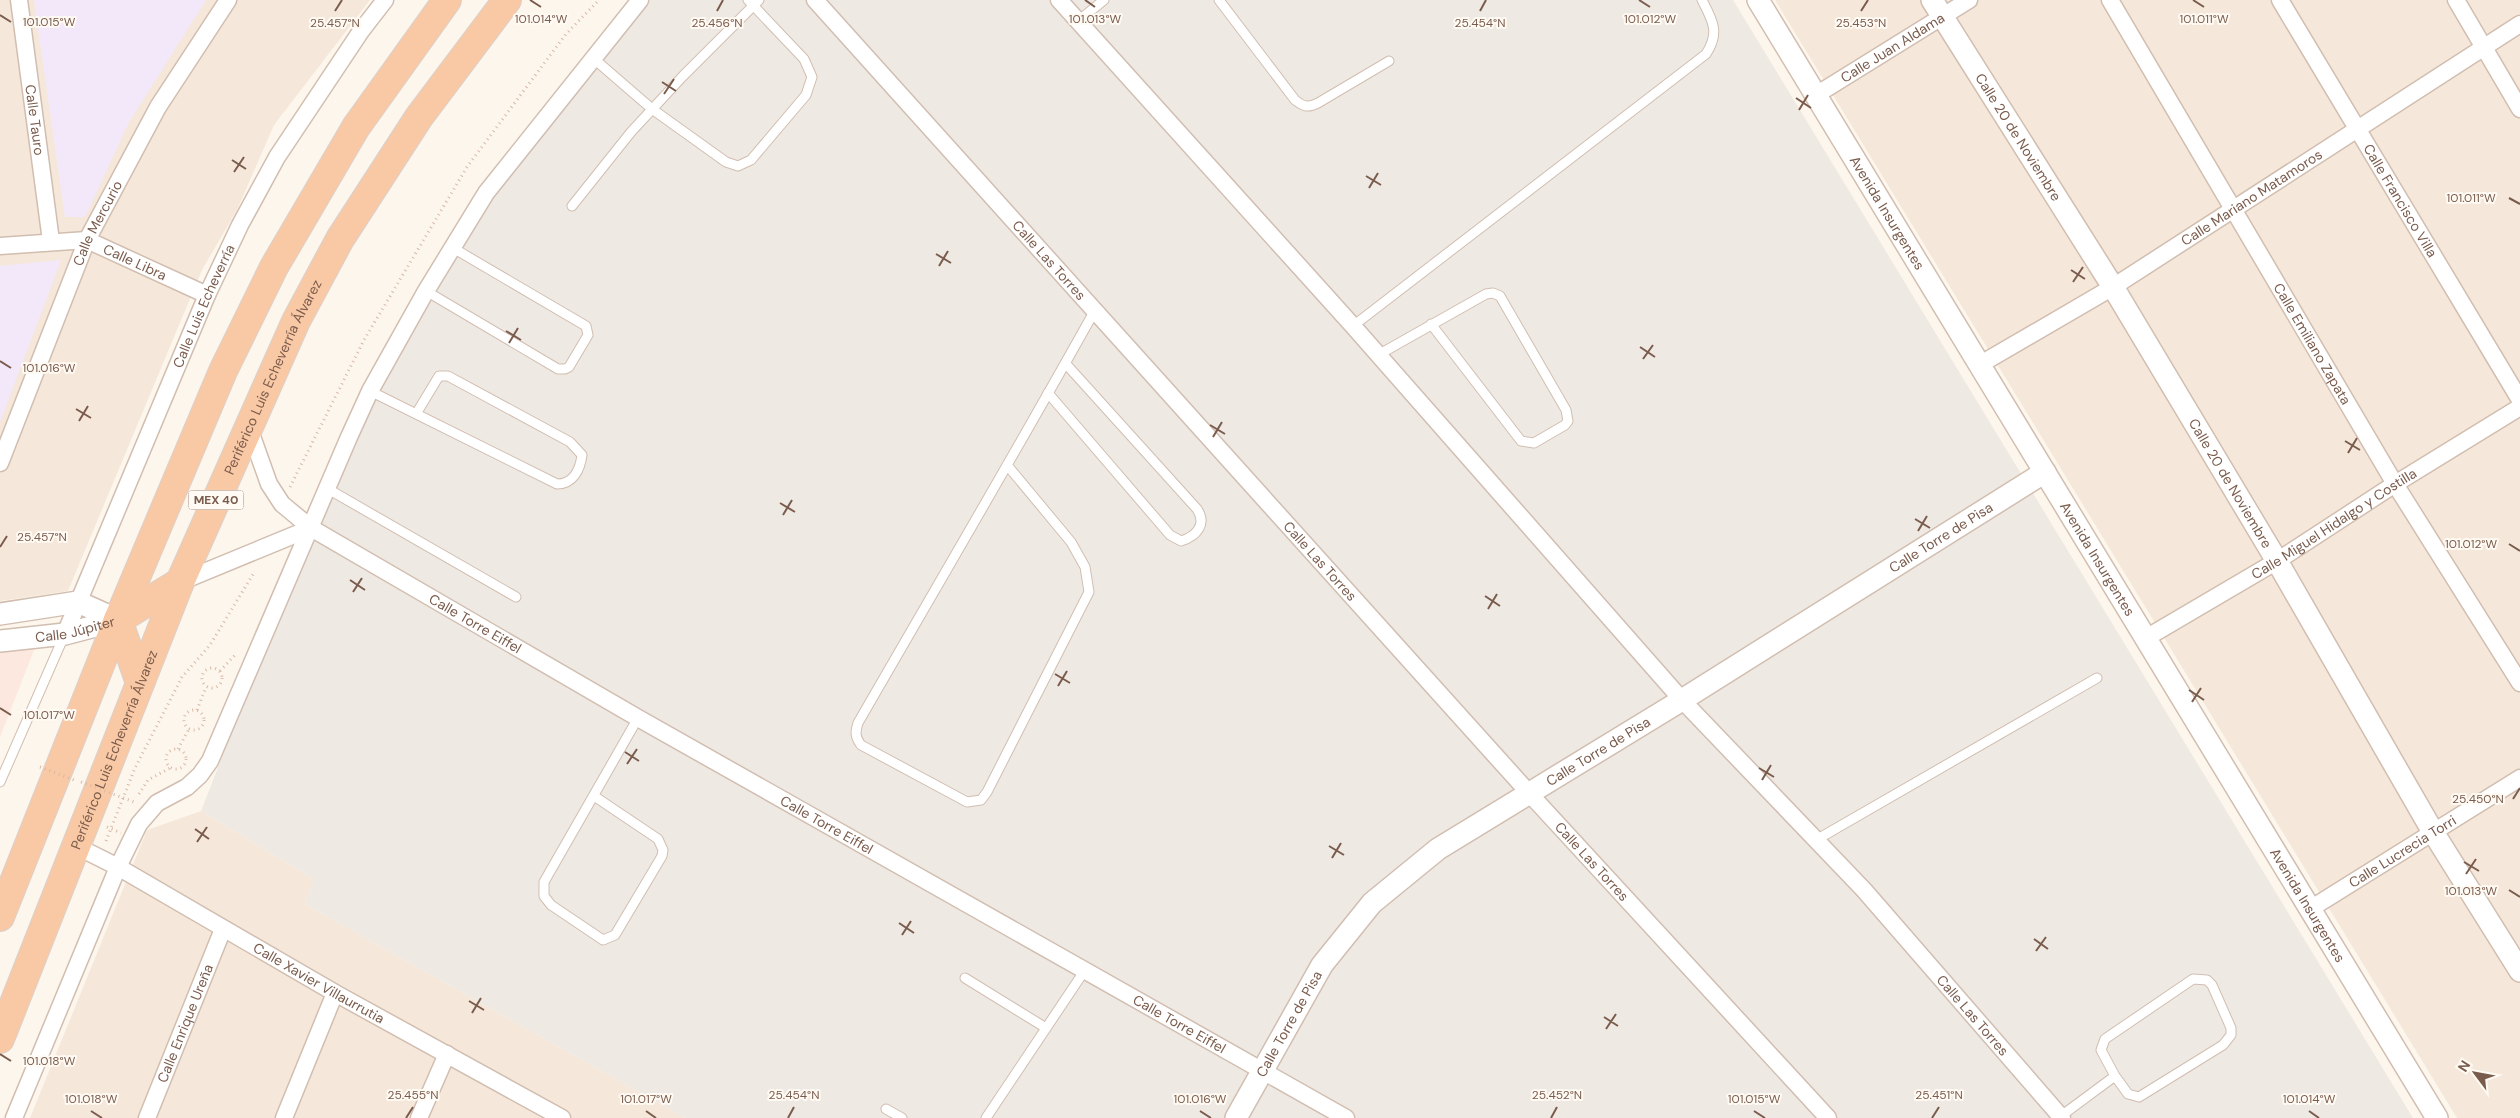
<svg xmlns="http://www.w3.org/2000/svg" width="2520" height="1118" font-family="'DM Sans',sans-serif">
  <rect width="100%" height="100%" fill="#fdf6ec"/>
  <g fill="#f5e8da">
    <polygon points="0,0 370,0 274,125 237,210 202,270 68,591 0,601"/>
    <polygon points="1775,0 2520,0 2520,1118 2457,1118"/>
    <polygon points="201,811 314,879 305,904 685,1118 30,1118 147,830"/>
  </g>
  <polygon fill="#fde8e0" points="36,645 0,737 0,651"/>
  <polygon fill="#efe9e4" points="632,0 1733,0 2413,1118 685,1118 305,904 314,879 201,811 316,517 387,353 483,190"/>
  <g fill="#f3e8fa">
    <polygon points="34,0 206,0 129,122 85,217 65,217"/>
    <polygon points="61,260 0,422 0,266"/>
  </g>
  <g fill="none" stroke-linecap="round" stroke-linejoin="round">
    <defs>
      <g id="service">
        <path d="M1219 0 1295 100C1304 107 1308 108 1318 103L1389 61"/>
        <polyline points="1078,21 1104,0"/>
        <polyline points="593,58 652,109 726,162 738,166 751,160 806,95 812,77 804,59 748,0"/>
        <polyline points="572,206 631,132 683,76 759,0"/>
        <polyline points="426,291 558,369 565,369 569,367 588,335 586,326 453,248"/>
        <path d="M1353 326 1706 54C1720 33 1713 21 1702 0"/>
        <polyline points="1378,355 1486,294 1493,293 1500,296 1566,410 1568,421 1565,425 1534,443 1521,441 1431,324"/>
        <path d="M370 391 557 484C573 484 580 470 582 455L570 442 448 376H439L416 414"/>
        <path d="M1048 393 1170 535 1181 541C1197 536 1207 524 1197 509L1066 364"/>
        <path d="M1007 465 1071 542 1085 567 1089 592 987 792 981 800 967 802 861 745C855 737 855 732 858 723 937 586 1017 450 1094 312"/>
        <polyline points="328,489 516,597"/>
        <polyline points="0,782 64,636"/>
        <polyline points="594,796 658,839 663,850 662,856 615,935 603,940 551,905 544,896 544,882 638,718"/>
        <polyline points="1816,840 2097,678"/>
        <polyline points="965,978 1046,1028"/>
        <polyline points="886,1109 902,1118"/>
        <polyline points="2061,1116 2115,1076 2101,1050 2105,1039 2193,979 2207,980 2212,985 2231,1028 2231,1035 2223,1045 2139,1097 2128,1094 2115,1076"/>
        <polyline points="986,1118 1085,970"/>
      </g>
      <g id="minor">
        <path id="s1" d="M19 0 51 241"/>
        <path id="s2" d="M815 0 1529 793 1828 1118"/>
        <path id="s3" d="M1059 0 1353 326 1682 700 1864 890 2062 1118"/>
        <path id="s4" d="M2110 0 2395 484 2520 683"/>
        <path id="s5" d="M2280 0 2520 400"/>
        <polyline points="2456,0 2520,109"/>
        <path id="s6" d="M1816 95 1969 0"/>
        <path id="s7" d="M0 246 87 240 207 295"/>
        <path id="s8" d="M1979 365 2113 287 2520 24"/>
        <path id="s9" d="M249 428 269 484 282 504 311 528 638 718 1346 1118"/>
        <path id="s10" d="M0 463 87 240 158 107 228 0"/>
        <polyline points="180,582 311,528"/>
        <path id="s11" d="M65 634 207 295 240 225 277 157 361 31 385 0"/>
        <path id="s12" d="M2146 638 2277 561 2395 484 2520 407"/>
        <path id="s13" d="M76 846 118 867 335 993 562 1118"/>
        <path id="s14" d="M2310 909 2520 778"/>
        <polyline points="14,1118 118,867 139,824 157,803 187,787 200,775 210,761 349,437 370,391 426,291 486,193 640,0"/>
        <path id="s15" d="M147 1118 223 929"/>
        <polyline points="284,1118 335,993"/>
        <polyline points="419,1118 447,1054"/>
      </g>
      <g id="tertiary">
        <path id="s16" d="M1758 0 2437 1118"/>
        <path id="s17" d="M1932 0 2113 287 2277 561 2433 832 2520 971"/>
        <polyline points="0,614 78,602 118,620"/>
        <path id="s18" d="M0 641 65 634 118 620"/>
        <path id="s19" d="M1236 1118 1322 965 1372 903 1438 849 1682 700 2045 472"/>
      </g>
      <g id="trunk">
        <polyline points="118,620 180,582"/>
        <polyline points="118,620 140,683"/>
        <polyline points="0,917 118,620 223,371 274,267 356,127 447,0"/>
        <path id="s20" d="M0 1039 180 582 296 321 340 239 419 117 507 0"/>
      </g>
    </defs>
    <use href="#service" stroke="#d1beb0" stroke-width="11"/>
    <use href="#minor" stroke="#d1beb0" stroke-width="19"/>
    <use href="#tertiary" stroke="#d1beb0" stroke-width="24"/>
    <use href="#trunk" stroke="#dad1cd" stroke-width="30"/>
    <g stroke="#d9b8a5" stroke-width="3" stroke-dasharray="1 4" stroke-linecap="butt">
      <polyline points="290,487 364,340 467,167 566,34 599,0"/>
      <circle cx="212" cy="678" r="10"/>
      <polyline points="220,671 235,655"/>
      <circle cx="194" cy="720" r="10"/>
      <polyline points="197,710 206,687"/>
      <circle cx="176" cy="759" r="10"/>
      <polyline points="178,749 189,729"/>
      <polyline points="139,794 148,780 170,768"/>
      <polyline points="106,841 135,768 182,677 210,645 255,571"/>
    </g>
    <use href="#service" stroke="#fff" stroke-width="9"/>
    <use href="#minor" stroke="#fff" stroke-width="16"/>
    <use href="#tertiary" stroke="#fff" stroke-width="21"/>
    <use href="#trunk" stroke="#f9c8a4" stroke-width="28"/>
    <g stroke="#d9b8a5" stroke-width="3" stroke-dasharray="1 4" stroke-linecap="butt">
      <polyline points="40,767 74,780"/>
      <polyline points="81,782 134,802"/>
      <polyline points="107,827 121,833"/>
    </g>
  </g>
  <path fill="none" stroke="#7a5c4d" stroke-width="2" d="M530 0 541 7M1085 0 1095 7M1639 0 1650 7M2193 0 2204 7M335 11 342 0M717 11 723 0M1480 11 1486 0M1861 11 1868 0M0 15 11 22M662 82 676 91M664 94 674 79M1796 98 1811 108M1799 110 1808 95M232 160 246 169M234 172 244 157M1366 176 1381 185M1369 188 1378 173M2509 198 2520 204M936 254 951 263M939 266 948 251M2071 270 2085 279M2073 282 2083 267M506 331 521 340M509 343 518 328M1640 347 1655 357M1643 359 1653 345M0 361 11 368M76 409 91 418M79 421 88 406M1210 425 1225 434M1213 437 1222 422M2345 441 2360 450M2348 453 2357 438M780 503 795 512M783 515 792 500M1915 519 1930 528M1918 531 1927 516M2509 544 2520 551M0 547 7 536M350 580 365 590M353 592 362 578M1485 596 1500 606M1488 609 1497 594M1055 674 1070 683M1058 686 1067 671M2189 690 2204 700M2192 702 2201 688M0 708 11 715M625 752 639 761M627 764 637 749M1759 768 1774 777M1762 780 1771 765M2513 799 2520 788M195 829 209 839M197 842 207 827M1329 846 1344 855M1332 858 1341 843M2464 862 2479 871M2466 874 2476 859M2509 890 2520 897M899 923 914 933M902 935 911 921M2034 939 2048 949M2036 951 2046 937M469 1001 484 1010M472 1013 481 998M1604 1017 1618 1026M1606 1029 1616 1014M0 1054 11 1061M91 1111 102 1118M646 1111 656 1118M1200 1111 1211 1118M1754 1111 1765 1118M2309 1111 2319 1118M406 1118 413 1107M788 1118 794 1107M1551 1118 1557 1107M1932 1118 1939 1107"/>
  <g text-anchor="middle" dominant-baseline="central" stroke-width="4" stroke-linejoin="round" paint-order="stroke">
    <rect fill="#fffaf3" stroke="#a28b7f" stroke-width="1" x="188.5" y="490.5" width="55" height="19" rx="4"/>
    <g font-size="12" font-weight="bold" fill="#7a5c4d">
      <text x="216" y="500">MEX 40</text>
    </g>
    <g font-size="14" fill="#7a5c4d" stroke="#fffaf3">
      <text stroke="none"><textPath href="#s6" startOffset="90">Calle Juan Aldama</textPath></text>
      <text stroke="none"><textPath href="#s1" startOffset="121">Calle Tauro</textPath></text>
      <text stroke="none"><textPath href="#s17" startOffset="162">Calle 20 de Noviembre</textPath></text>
      <text stroke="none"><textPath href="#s8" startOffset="320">Calle Mariano Matamoros</textPath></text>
      <text stroke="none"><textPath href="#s5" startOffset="234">Calle Francisco Villa</textPath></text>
      <text stroke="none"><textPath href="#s16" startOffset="249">Avenida Insurgentes</textPath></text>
      <text stroke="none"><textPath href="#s10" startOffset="259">Calle Mercurio</textPath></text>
      <text stroke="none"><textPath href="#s2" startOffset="350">Calle Las Torres</textPath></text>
      <text stroke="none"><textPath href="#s7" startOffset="140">Calle Libra</textPath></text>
      <text stroke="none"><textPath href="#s11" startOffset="356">Calle Luis Echeverría</textPath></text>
      <text stroke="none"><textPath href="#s4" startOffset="399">Calle Emiliano Zapata</textPath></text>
      <text stroke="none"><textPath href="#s20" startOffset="716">Periférico Luis Echeverría Álvarez</textPath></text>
      <text stroke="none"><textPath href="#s17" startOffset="568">Calle 20 de Noviembre</textPath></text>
      <text stroke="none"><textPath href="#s12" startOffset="220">Calle Miguel Hidalgo y Costilla</textPath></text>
      <text stroke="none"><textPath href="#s19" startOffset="932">Calle Torre de Pisa</textPath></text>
      <text stroke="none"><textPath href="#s16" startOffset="654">Avenida Insurgentes</textPath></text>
      <text stroke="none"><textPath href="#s2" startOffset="755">Calle Las Torres</textPath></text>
      <text stroke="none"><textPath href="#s9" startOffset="311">Calle Torre Eiffel</textPath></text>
      <text stroke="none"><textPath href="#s18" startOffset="76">Calle Júpiter</textPath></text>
      <text stroke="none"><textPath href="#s20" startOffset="311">Periférico Luis Echeverría Álvarez</textPath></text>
      <text stroke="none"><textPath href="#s19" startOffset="528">Calle Torre de Pisa</textPath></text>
      <text stroke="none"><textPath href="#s9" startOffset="716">Calle Torre Eiffel</textPath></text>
      <text stroke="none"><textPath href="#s14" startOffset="109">Calle Lucrecia Torri</textPath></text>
      <text stroke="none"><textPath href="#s2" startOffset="1160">Calle Las Torres</textPath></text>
      <text stroke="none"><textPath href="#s16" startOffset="1059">Avenida Insurgentes</textPath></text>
      <text stroke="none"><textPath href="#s13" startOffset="279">Calle Xavier Villaurrutia</textPath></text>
      <text stroke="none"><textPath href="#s3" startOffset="1366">Calle Las Torres</textPath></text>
      <text stroke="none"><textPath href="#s15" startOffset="102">Calle Enrique Ureña</textPath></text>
      <text stroke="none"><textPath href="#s9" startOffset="1121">Calle Torre Eiffel</textPath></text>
      <text stroke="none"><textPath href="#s19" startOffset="108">Calle Torre de Pisa</textPath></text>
    </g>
  </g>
  <g font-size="12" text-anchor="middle" fill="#7a5c4d" stroke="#fffaf3" stroke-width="4" stroke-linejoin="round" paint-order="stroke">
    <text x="1095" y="23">101.013°W</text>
    <text x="2204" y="23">101.011°W</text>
    <text x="541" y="23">101.014°W</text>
    <text x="1650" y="23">101.012°W</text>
    <text x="49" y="26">101.015°W</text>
    <text x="335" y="27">25.457°N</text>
    <text x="717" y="27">25.456°N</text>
    <text x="1480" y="27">25.454°N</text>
    <text x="1861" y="27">25.453°N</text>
    <text x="2471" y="202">101.011°W</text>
    <text x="49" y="372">101.016°W</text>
    <text x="42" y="541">25.457°N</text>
    <text x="2471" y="548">101.012°W</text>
    <text x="49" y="719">101.017°W</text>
    <text x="2478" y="803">25.450°N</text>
    <text x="2471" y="895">101.013°W</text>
    <text x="49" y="1065">101.018°W</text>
    <text x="413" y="1099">25.455°N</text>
    <text x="794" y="1099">25.454°N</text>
    <text x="1557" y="1099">25.452°N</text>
    <text x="1939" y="1099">25.451°N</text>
    <text x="91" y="1103">101.018°W</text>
    <text x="646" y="1103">101.017°W</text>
    <text x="1200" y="1103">101.016°W</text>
    <text x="1754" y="1103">101.015°W</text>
    <text x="2309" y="1103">101.014°W</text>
  </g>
  <g transform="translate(2475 1073) rotate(302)" stroke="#fffaf3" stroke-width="4" paint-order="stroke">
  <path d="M0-4L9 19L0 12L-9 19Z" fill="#7a5c4d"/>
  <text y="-8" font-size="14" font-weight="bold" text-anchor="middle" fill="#7a5c4d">N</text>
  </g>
</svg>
